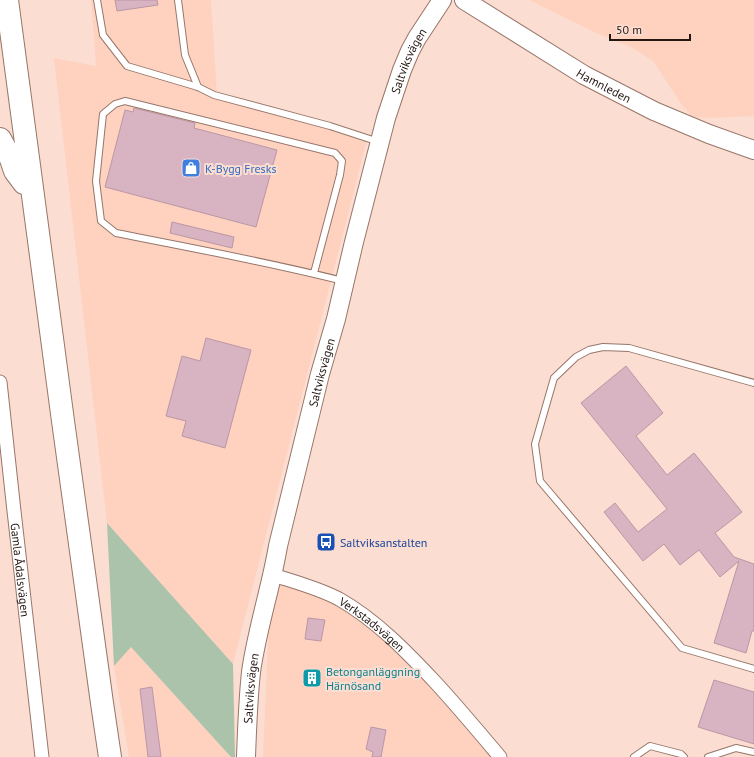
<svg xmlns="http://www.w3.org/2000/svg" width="754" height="757" font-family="'PT Sans',sans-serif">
  <rect width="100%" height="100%" fill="#fbddd1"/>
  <g fill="#ffd2c0">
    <polygon points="91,0 211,0 217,95 368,136 233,664 107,523 54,58 96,66"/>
    <polygon points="529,0 754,0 754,116 708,118 692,117 680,102 653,61 631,47 594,32"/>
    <polygon points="271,566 300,576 339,594 368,610 392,631 503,757 263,757"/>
    <polygon points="131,647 231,757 129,757 114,666"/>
  </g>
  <polygon fill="#acc3ab" points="107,523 233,664 235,757 231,757 131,647 114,666"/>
  <g fill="#d8b3c2" stroke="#ba97a5">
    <polygon points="115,0 157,0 158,5 117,11"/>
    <polygon points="134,108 195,123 194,128 277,150 256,227 105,187 125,110 133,112"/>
    <polygon points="172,222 234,237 232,248 170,233"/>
    <polygon points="206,338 251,350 225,448 182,436 186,421 166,416 182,356 200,361"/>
    <polygon points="626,366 663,413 636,436 667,475 694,453 742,512 715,533 734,557 754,564 754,631 752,631 746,653 714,643 739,561 720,577 699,550 680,565 664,544 643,561 604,512 615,503 638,532 667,509 581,403"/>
    <polygon points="308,618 325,620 321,641 305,639"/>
    <polygon points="714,680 754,692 754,744 698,727"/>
    <polygon points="152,687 161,757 148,757 140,689"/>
    <polygon points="371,727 386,730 381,757 372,757 373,752 366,749"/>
  </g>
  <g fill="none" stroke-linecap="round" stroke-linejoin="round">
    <defs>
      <g id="lane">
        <polyline points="97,0 103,35 127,66 198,87 214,95 330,126 379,142"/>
        <polyline points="178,0 185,55 198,87"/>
        <path d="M314 273 340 175 342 161 335 153 125 101 115 104 103 114 96 181 101 221 116 233C192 248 268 262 343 281"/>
        <polyline points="754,383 629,348 603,347 589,350 576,357 554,378 535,444 540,481 682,648 754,669"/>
        <polyline points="634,757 650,746 681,754 684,757"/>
        <polyline points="708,757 736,748 754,752"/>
      </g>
      <g id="street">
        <path id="s1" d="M0 382 14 511 42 757"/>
        <path id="s2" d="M273 575C295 582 318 588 339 599 376 620 407 652 436 683 458 707 479 732 500 757"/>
      </g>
      <g id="secondary">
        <path id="s3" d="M464 0 584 75 654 111 709 134 754 150"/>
        <path id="s4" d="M246 757C247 729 248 700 251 672 257 629 271 588 278 546L320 374 336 319 354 242 386 118 402 70 410 51 417 38 442 0"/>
      </g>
      <g id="highway">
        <polyline points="7,0 63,421 102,703 110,757"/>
        <polyline points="0,139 11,159 15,171 24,183"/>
      </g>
    </defs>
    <use href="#lane" stroke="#977669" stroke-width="8"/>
    <use href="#street" stroke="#977669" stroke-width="15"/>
    <use href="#secondary" stroke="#977669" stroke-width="20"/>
    <use href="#highway" stroke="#977669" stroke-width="24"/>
    <use href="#lane" stroke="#fff" stroke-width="6"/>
    <use href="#street" stroke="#fff" stroke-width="13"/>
    <use href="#secondary" stroke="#fff" stroke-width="18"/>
    <use href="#highway" stroke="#fff" stroke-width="22"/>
  </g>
  <defs>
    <symbol id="shop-square" viewBox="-11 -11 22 22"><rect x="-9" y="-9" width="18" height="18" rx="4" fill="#3f7fe0" stroke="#fbddd1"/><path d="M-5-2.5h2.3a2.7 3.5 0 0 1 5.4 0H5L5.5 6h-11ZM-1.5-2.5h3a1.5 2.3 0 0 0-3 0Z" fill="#fff"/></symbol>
    <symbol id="bus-square" viewBox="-11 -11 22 22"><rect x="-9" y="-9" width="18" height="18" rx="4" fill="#1a4fb4" stroke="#fbddd1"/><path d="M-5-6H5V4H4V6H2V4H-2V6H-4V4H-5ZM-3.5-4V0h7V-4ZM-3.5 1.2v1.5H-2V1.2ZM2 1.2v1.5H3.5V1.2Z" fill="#fff"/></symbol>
    <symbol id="building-square" viewBox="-11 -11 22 22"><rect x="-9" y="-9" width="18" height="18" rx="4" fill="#0f9aa8" stroke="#fbddd1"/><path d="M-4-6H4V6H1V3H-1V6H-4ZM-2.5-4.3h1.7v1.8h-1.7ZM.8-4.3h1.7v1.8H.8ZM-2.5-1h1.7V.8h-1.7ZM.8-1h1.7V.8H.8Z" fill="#fff"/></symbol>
  </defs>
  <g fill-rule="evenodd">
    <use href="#shop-square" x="180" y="157" width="22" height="22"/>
    <use href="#bus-square" x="315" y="531" width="22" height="22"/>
    <use href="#building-square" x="301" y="667" width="22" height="22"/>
  </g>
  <g text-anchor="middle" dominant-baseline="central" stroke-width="4" stroke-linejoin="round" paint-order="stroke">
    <g font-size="12" fill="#241712" stroke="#fbddd1">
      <text stroke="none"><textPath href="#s4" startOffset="717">Saltviksvägen</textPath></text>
      <text stroke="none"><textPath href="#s3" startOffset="164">Hamnleden</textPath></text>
      <text stroke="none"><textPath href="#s4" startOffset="393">Saltviksvägen</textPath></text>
      <text stroke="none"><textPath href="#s1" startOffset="189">Gamla Ådalsvägen</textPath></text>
      <text stroke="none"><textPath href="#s2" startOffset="112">Verkstadsvägen</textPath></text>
      <text stroke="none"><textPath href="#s4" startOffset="69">Saltviksvägen</textPath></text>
    </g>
    <g font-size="12" fill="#366cbe" stroke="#fbddd1" text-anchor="start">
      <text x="205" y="168">K-Bygg Fresks</text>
    </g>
    <g font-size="12" fill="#164399" stroke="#fbddd1" text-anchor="start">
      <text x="340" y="542">Saltviksanstalten</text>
    </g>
    <g font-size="12" fill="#0d838f" stroke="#fbddd1" text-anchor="start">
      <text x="326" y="671">Betonganläggning<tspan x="326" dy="14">Härnösand</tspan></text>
    </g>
  </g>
  <path d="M610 34v6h80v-6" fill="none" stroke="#241712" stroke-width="2"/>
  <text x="616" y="34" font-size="12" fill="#241712" stroke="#fbddd1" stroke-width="3" paint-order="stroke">50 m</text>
</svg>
